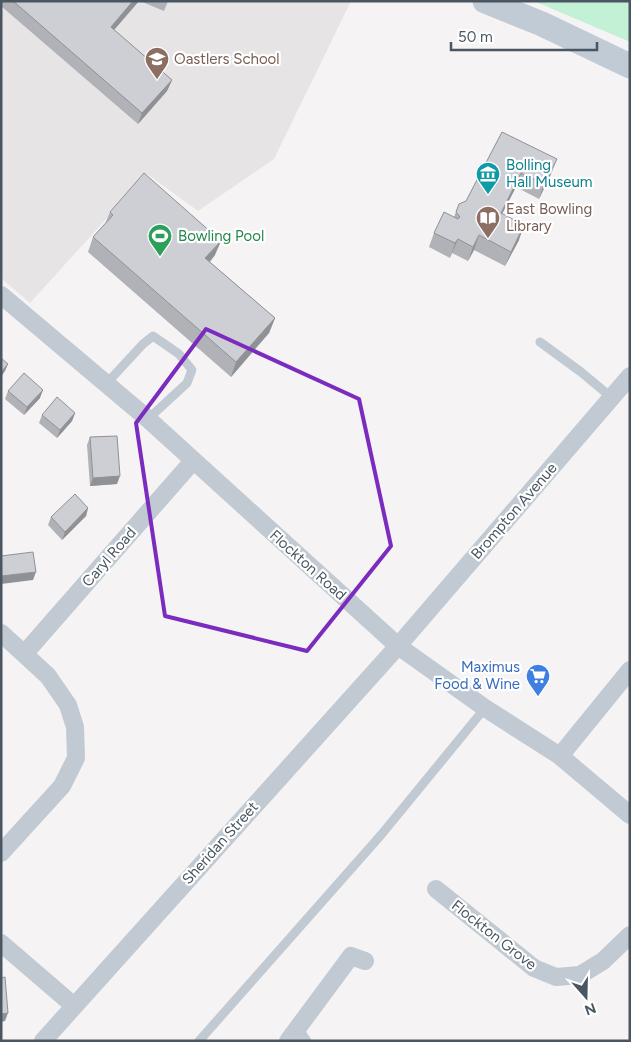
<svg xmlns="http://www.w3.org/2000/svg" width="631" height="1042" font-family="Figtree,sans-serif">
  <rect width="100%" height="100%" fill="#f5f3f3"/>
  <polygon fill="#e6e4e5" points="1,1 351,1 274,159 198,211 147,174 30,303 1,278"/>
  <polygon fill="#c3f1d5" points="534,1 630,1 630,42"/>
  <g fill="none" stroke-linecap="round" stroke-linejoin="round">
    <g stroke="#c1cad2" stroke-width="9">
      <polyline points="540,342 581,372 611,397"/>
      <polyline points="106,384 143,344 153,336 179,354 192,370 187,383 148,419"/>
      <polyline points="298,1028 307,1041"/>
      <polyline points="199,1041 381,835 485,708"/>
    </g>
    <g stroke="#c1cad2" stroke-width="18">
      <polyline points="1,295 148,419 398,646 485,708 560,756 630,815"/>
      <polyline points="1,633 48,676 68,705 75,727 76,758 62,786 1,853"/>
      <polyline points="25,653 193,461"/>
      <polyline points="560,756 630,670"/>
      <polyline points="436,889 534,968 556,977 580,975 603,961 630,935"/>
      <polyline points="1,943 73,1005"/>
      <polyline points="43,1041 398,646 630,376"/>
      <polyline points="288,1041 351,956 365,961"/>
    </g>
    <polyline stroke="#c1cbd6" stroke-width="25" points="485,1 542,24 630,66"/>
  </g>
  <g fill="#b0b2b7">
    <polygon points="1,1 139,1 114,30 172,80 167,91 138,124 1,6"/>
    <polygon points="140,1 168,1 164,11"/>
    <polygon points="502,132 551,174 539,199 516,187 502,214 519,240 505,266 474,250 468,261 452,253 450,258 429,247 434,233 454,217 459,204 466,201"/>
    <polygon points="110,212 215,255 210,262 275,318 269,333 231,377 88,252 93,237 105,224"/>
    <polygon points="8,391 40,398 24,415 5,399"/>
    <polygon points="75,413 72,421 57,438 39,423 42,415"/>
    <polygon points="90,437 117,484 90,486 87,445"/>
    <polygon points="88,508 86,516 62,540 48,525 51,517"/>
  </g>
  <g fill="#909195">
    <polygon points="133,1 139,1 107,38 111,27"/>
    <polygon points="172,80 167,91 138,124 142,113"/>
    <polygon points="557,159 551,174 539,199 544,184"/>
    <polygon points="521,173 516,187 495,227 501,213"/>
    <polygon points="524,225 519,240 505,266 511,252"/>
    <polygon points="479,235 474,250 468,261 473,247"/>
    <polygon points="458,239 452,253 450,258 455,243"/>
    <polygon points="221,241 215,255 200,273 205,258"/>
    <polygon points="275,318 269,333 231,377 236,362"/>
    <polygon points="8,364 5,371 1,377 1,372"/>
    <polygon points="43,390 40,398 24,415 27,407"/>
    <polygon points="75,413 72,421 57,438 60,430"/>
    <polygon points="120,476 117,484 90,486 93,478"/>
    <polygon points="88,508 86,516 62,540 65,532"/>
    <polygon points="36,572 33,580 1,584 1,576"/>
    <polygon points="8,1013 5,1021 1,1022 1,1014"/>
  </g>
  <g fill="#cdcfd5" stroke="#909195">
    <polygon points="13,1 133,1 111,27 172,80 142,113"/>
    <polygon points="502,132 557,159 544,184 521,173 501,213 524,225 511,252 479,235 473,247 458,239 455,243 434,233 444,212 458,219 460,217 456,212 459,204 466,201"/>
    <polygon points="144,173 221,241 205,258 275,318 236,362 93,237 113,215 110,212"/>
    <polygon points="1,358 8,364 1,372"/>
    <polygon points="24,373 43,390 27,407 8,391"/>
    <polygon points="57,397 75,413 60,430 42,415"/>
    <polygon points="117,436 120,476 93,478 90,437"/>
    <polygon points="75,494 88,508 65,532 51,517"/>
    <polygon points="33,552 36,572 1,576 1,556"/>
    <polygon points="5,977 8,1013 1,1014 1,978"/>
  </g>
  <path fill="none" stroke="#7b2cbf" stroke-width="4" stroke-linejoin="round" d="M206 329 359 399 391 546 307 651 165 616 136 423Z"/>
  <defs>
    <symbol id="school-pin" viewBox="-11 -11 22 30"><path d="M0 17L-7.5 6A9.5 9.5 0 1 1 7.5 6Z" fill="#8d6e63" stroke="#fff"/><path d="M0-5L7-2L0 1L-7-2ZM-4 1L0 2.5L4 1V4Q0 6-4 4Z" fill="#fff"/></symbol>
    <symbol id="museum-pin" viewBox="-11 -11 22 30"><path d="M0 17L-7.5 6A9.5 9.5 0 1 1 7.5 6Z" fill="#0f9aa8" stroke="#fff"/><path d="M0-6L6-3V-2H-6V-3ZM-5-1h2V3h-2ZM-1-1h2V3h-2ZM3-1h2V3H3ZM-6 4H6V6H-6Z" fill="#fff"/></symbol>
    <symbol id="library-pin" viewBox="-11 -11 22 30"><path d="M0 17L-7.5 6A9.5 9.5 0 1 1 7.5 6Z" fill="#8d6e63" stroke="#fff"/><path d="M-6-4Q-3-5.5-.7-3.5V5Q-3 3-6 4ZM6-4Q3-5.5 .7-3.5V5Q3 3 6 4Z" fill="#fff"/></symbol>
    <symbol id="stadium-pin" viewBox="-11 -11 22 30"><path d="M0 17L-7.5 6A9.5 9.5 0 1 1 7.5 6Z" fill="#2e9e5b" stroke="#fff"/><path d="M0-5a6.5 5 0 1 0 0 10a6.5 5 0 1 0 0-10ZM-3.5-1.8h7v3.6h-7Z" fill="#fff"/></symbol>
    <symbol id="supermarket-pin" viewBox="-11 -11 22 30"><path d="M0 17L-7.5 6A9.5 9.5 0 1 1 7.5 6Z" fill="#3f7fe0" stroke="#fff"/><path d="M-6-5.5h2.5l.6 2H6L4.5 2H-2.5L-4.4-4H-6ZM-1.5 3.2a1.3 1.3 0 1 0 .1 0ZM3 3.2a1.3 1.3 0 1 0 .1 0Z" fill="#fff"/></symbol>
  </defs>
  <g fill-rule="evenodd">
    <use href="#school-pin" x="143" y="45" width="28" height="38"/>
    <use href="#museum-pin" x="474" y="160" width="28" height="38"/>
    <use href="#library-pin" x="474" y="204" width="28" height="38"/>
    <use href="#stadium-pin" x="146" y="222" width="28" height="38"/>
    <use href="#supermarket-pin" x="524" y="662" width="28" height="38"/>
  </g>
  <g text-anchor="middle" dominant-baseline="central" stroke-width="4.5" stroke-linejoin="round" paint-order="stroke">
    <g font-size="15" fill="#785e54" stroke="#fff" text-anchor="start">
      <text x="174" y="59">Oastlers School</text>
      <text x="506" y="209">East Bowling<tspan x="506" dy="17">Library</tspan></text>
    </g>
    <g font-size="15" fill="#0d838f" stroke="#fff" text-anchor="start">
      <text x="506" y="165">Bolling<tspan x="506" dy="17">Hall Museum</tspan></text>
    </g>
    <g font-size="15" fill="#27864d" stroke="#fff" text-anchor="start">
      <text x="178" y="236">Bowling Pool</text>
    </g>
    <g font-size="15" fill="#4a5661" stroke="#fff">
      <text transform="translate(514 511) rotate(-49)">Brompton Avenue</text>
      <text transform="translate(109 557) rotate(-49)">Caryl Road</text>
      <text transform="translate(308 565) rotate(42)">Flockton Road</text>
      <text transform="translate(220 843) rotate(-48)">Sheridan Street</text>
      <text transform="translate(494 935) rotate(38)">Flockton Grove</text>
    </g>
    <g font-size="15" fill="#366cbe" stroke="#fff" text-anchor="end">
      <text x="520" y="667">Maximus<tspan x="520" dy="17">Food &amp; Wine</tspan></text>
    </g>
  </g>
  <rect width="631" height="1042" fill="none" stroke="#4a5661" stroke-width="5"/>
  <g transform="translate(586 997) rotate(160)" stroke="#ffffff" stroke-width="4" paint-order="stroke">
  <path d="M0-4L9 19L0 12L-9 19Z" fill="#4a5661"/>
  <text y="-8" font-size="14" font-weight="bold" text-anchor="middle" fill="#4a5661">N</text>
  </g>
  <path d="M451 42v8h146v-8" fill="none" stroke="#4a5661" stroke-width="2.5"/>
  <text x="458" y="42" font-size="15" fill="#4a5661" stroke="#ffffff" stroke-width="4" paint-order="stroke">50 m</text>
</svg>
